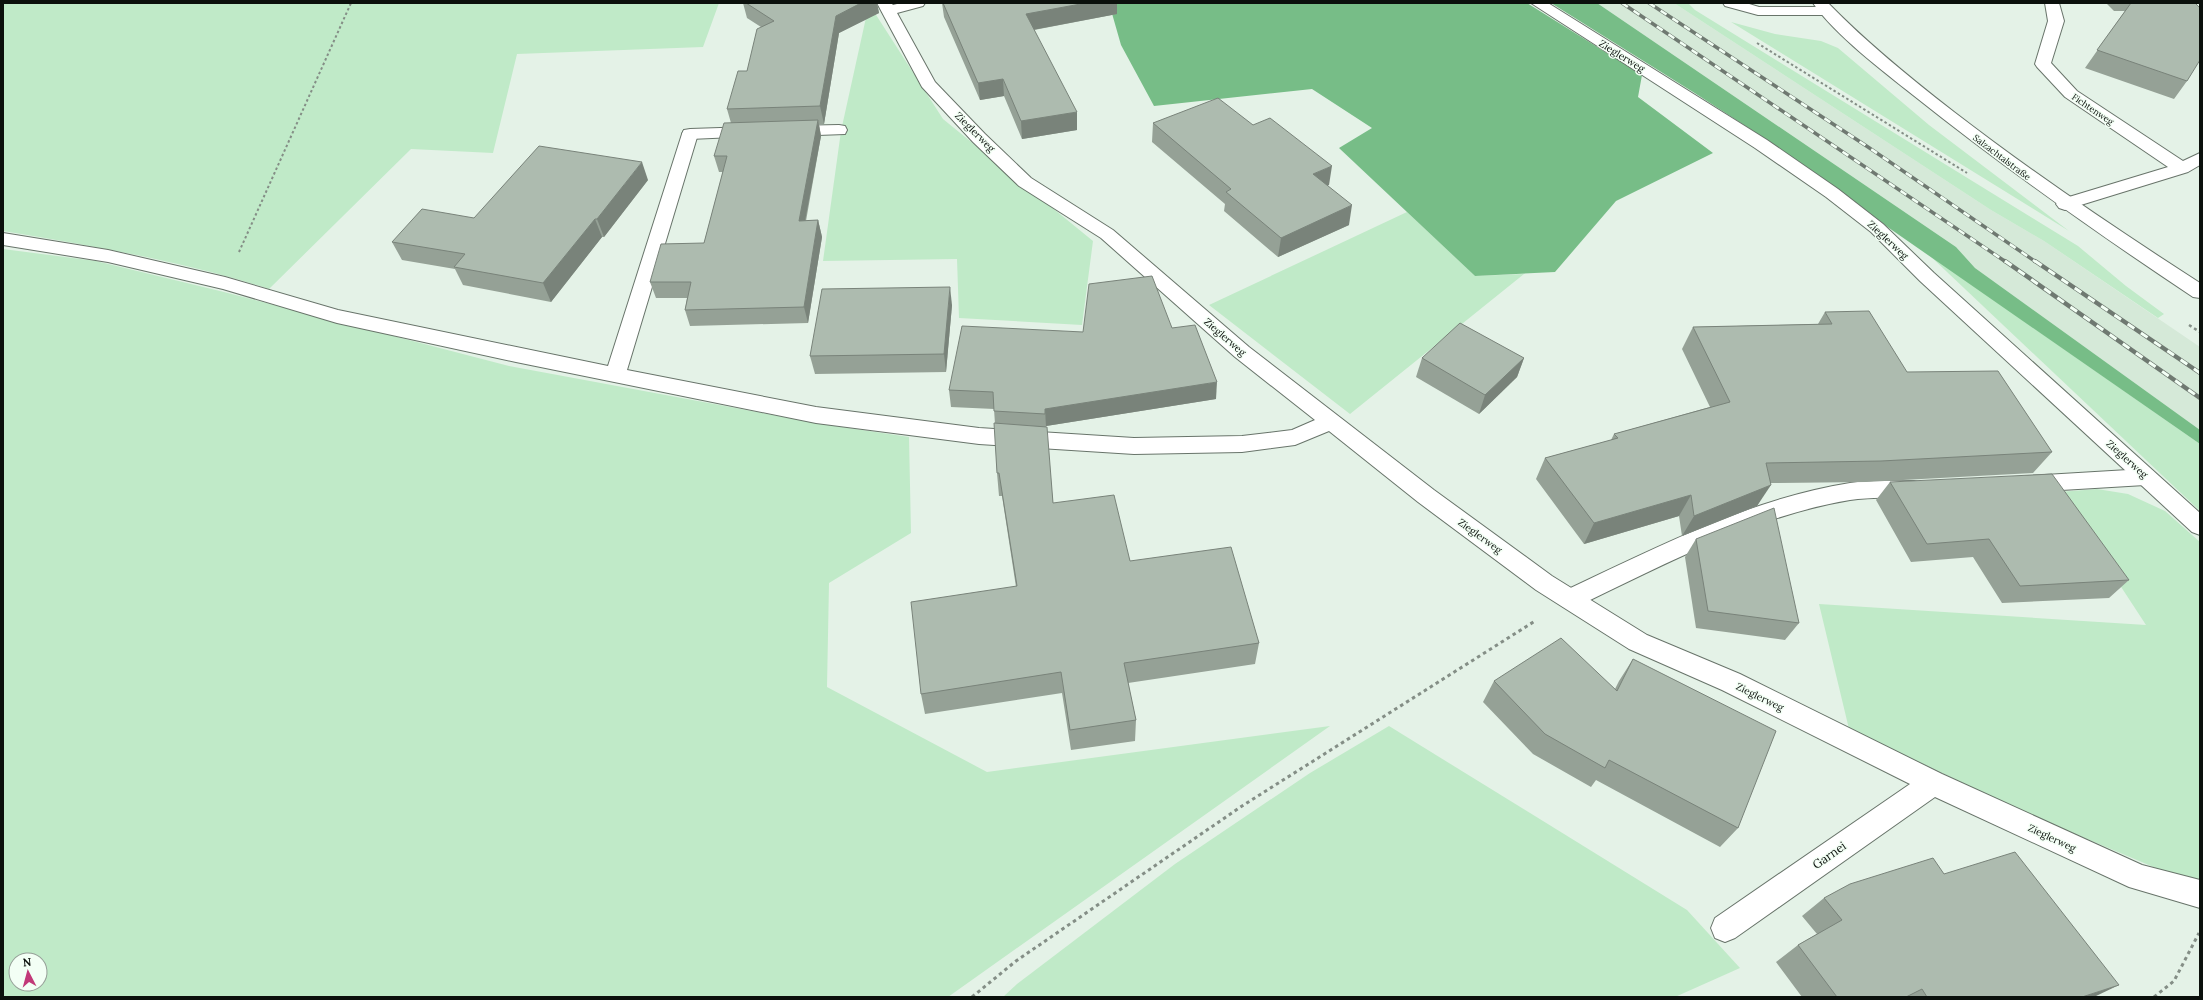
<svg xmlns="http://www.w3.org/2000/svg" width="2203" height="1000" font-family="Lora,serif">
  <rect width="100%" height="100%" fill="#e4f2e7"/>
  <polygon fill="#d5e9d8" points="1597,3 1674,3 1991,210 2044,241 2200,347 2200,430 1975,268 1956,247"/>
  <g fill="#c0eac8" fill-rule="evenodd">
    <path d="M3 3H719L703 47 517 54 493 153 411 149 269 289C183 261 92 246 3 231Z"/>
    <polygon points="1674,3 1688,3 1695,10 2078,246 2126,286 2164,314 2158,318 2044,241 1991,210"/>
    <polygon points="869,4 943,119 1093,241 1082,325 959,318 957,259 823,261 841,131"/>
    <polygon points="1731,22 1775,34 1821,41 1838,48 1929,125 2069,231"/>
    <polygon points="1407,212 1475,276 1524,274 1350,414 1209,305"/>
    <path d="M3 249 96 261 224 292 509 366 822 424 909 437 911 533 829 583 827 687 987 772 1330 726 948 997H3ZM16 960H40V984H16Z"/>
    <polygon points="1928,254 2200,444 2200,511"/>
    <polygon points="2097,489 2128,494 2165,511 2200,542 2200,879 2170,874 2035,817 1849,729 1819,604 2146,625 2059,492"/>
    <polygon points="1389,726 1687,910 1740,968 1675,997 1003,997 1017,984 1175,864 1310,773"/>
  </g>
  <g fill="#77bd87">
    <polygon points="1109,3 1527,3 1642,75 1638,97 1713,153 1616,201 1555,272 1475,276 1339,148 1372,128 1312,89 1154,106 1121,45"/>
    <path d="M1551 3H1597L1956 247 1975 268 2200 430V444L1889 228C1782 144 1665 75 1551 3Z"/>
  </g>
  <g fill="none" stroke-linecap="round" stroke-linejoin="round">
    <defs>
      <g id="service">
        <polygon points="839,125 845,126 847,130 845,134 790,136 784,135 782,131 784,127 790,126"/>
        <polygon points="751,127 757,128 759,132 757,136 690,139 684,138 682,134 684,130 690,129"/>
        <polygon points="2145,469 2153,471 2156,477 2153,483 2145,485 2028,492 2020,490 2017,484 2020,478 2028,476"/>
        <path d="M1914 481 1922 483 1925 489 1922 495 1914 497C1893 498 1871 497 1850 500 1754 516 1665 564 1578 606L1570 609 1562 606 1558 599 1562 592C1654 549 1748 499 1850 483 1871 480 1893 481 1914 481Z"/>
      </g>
      <g id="minor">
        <polygon points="877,3 891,3 893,5 901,3 925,3 923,6 897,13 935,82 985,134 1031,178 1113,230 1249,347 1434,490 1552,576 1647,635 1740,674 1942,774 2142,865 2200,880 2200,908 2129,887 1935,797 1735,938 1725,942 1715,938 1711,928 1715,918 1910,784 1722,690 1629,649 1536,590 1418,502 1329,431 1295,445 1242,452 1134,454 979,444 816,423 516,362 337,323 223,289 108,262 3,245 3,233 108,250 225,277 338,310 608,366 682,134 684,130 696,130 698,134 627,370 816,407 979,428 1134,438 1242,436 1292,430 1315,420 1235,357 1101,238 1019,186 973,142 922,87"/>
        <polygon points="1531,3 1548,3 1767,140 1838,189 1883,224 1934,273 2200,513 2200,535 2192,532 1920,281 1871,232 1826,197 1755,148"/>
        <polygon points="1723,3 1746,3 1759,7 1827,7 1832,8 1834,11 1832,14 1827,15 1758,15 1725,6"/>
        <polygon points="2045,3 2059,3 2064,21 2051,63 2077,91 2183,161 2200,153 2200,165 2188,172 2071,208 2065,210 2059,208 2056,204 2059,200 2168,167 2065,97 2037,67 2035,64 2048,21"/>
      </g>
      <path id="primary" d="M1813 3H1828C1867 43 1910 78 1954 112 2033 173 2116 229 2200 283V298L2193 297C2097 233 2003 167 1913 95 1883 71 1834 34 1813 3Z"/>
    </defs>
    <use href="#service" stroke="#68746a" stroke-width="2"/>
    <use href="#minor" stroke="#68746a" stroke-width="2"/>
    <use href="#primary" stroke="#68746a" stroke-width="2"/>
    <g stroke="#848e86" stroke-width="2" stroke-dasharray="2.5 2.5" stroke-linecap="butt">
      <polyline points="1757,43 1967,173"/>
      <polyline points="239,252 351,3"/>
    </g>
    <polyline stroke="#848e86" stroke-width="2.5" stroke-dasharray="3 3" stroke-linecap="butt" points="2189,325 2200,332"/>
    <g stroke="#848e86" stroke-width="3" stroke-dasharray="3.5 3.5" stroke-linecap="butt">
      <polyline points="972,997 1016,961 1242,806 1535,621"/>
      <polyline points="2154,997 2174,981 2199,933"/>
    </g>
    <use href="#service" fill="#fff" fill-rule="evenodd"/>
    <use href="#minor" fill="#fff" fill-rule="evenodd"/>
    <use href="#primary" fill="#fff" fill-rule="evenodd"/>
    <defs>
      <g id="rail-far1">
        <polyline points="1622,3 2006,262"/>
        <polyline points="1649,3 1868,147 2036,262"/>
      </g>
      <g id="rail">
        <polyline points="2005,261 2200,398"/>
        <polyline points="2035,261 2200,373"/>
      </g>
    </defs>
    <use href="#rail-far1" stroke="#6f7971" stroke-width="3.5"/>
    <use href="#rail" stroke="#6f7971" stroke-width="4.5"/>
    <use href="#rail-far1" stroke="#f3fff5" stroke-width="2.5" stroke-dasharray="7" stroke-linecap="butt"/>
    <use href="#rail" stroke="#f3fff5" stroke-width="3" stroke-dasharray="8" stroke-linecap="butt"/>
  </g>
  <g fill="#95a196">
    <polygon points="743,3 877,3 879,13 839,33 824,124 819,124 821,136 806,221 818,220 822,237 808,323 690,326 685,310 687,298 656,298 650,282 704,243 723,172 719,172 714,156 731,123 727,109 747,71 761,27 747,18"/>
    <polygon points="942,3 1117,3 1117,14 1034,30 1077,130 1022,139 1004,96 980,100 944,17"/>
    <polygon points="2106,3 2195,3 2187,81 2174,99 2085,68 2125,11 2114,11"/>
    <polygon points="1153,123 1329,185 1327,185 1349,225 1278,257 1224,211 1225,204 1152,142"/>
    <polygon points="648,180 604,237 602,237 551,302 463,285 455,269 402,260 392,242 474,218"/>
    <polygon points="952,305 946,372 815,374 810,356"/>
    <polygon points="1825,312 1907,372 2052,452 2033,473 1866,482 1770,483 1757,506 1682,536 1679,516 1584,544 1536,479 1545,458 1611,440 1614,434 1710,407 1682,349 1693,327 1818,324"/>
    <polygon points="1172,328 1216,399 1046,426 1053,503 1130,561 1259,643 1255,664 1128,683 1136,720 1135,741 1071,750 1062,693 925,714 921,694 1016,587 1002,496 999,496 997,473 995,424 994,409 951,407 949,390 1083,332"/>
    <polygon points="1422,358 1524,358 1517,377 1479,414 1416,377"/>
    <polygon points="1890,482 2129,580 2109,598 2002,603 1973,557 1911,562 1876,500"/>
    <polygon points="1696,539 1799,623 1785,640 1696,628 1685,557"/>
    <polygon points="1633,659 1738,828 1720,847 1596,780 1591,787 1533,754 1483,702 1494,681 1615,689 1619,681"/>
    <polygon points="1944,874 2094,997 1802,997 1776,962 1798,945 1817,934 1802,916 1824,898"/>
  </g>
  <g fill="#79837a">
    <polygon points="861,3 877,3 879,13 839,33 824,124 820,106 836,16"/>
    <polygon points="1086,3 1117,3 1117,14 1027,31 1026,14"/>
    <polygon points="1003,79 1004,96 980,100 978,83"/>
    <polygon points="1077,112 1077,130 1022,139 1021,121"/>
    <polygon points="818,120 821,136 802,237 799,221"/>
    <polygon points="642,162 648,180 604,237 597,219"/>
    <polygon points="1332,166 1329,185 1310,193 1313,174"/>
    <polygon points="1352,205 1349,225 1278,257 1281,238"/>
    <polygon points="595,219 602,237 551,302 543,283"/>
    <polygon points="818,220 822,237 808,323 804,307"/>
    <polygon points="950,287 952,305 946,372 944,354"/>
    <polygon points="1524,358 1517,377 1479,414 1485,395"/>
    <polygon points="1217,382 1216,399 1046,426 1045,409"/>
    <polygon points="1771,485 1757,506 1682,536 1694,516"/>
    <polygon points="1691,495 1679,516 1584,544 1594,523"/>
    <polygon points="2119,985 2094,997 2082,997"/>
  </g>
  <g fill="#adbbaf" stroke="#79837a">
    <polygon points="746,3 861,3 836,16 820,106 727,109 738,71 747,71 757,29 774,21"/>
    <polygon points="943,3 1086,3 1026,14 1077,112 1021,121 1003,79 978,83"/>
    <polygon points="2131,3 2195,3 2200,8 2200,60 2187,81 2097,50"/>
    <polygon points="1218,98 1253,125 1270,118 1332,166 1313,174 1352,205 1281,238 1226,192 1231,189 1153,123"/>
    <polygon points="818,120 799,221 818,220 804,307 685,310 691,282 650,282 661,244 704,243 727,156 714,156 724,123"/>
    <polygon points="539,146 642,162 597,219 595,219 543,283 454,267 465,254 392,242 422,209 474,218"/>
    <polygon points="1152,276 1172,328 1195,325 1217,382 1045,409 1045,414 994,411 993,392 949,390 962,326 1083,332 1089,284"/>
    <polygon points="950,287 944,354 810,356 822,289"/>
    <polygon points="1869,311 1907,372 1998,371 2052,452 1881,461 1766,463 1771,485 1694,516 1691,495 1594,523 1545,458 1618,438 1614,434 1730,402 1693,327 1832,324 1825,312"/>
    <polygon points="1460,323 1524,358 1485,395 1422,358"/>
    <polygon points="994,423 1047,427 1053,503 1114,495 1130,561 1231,547 1259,643 1124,663 1136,720 1070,730 1061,672 921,694 911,602 1017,586 999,473 997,473"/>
    <polygon points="2052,474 2129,580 2020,586 1989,539 1927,544 1890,482"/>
    <polygon points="1774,508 1799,623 1708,611 1696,539"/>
    <polygon points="1561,638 1617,691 1633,659 1776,731 1738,828 1609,760 1605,768 1545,734 1494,681"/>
    <polygon points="2015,852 2119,985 2082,997 1927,997 1922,989 1906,997 1837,997 1798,945 1842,920 1824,898 1850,884 1933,858 1944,874"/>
  </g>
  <g text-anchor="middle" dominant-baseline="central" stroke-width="3" stroke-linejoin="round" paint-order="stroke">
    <g font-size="9" fill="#0b100c" stroke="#f3fff5">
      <text transform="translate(2093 109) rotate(34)">Fichtenweg</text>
      <text transform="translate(2002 157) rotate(37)">Salzachtalstraße</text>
    </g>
    <g font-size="10" fill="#0b100c" stroke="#f3fff5">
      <text transform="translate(1622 56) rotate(32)">Zieglerweg</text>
      <text transform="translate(975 132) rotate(45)">Zieglerweg</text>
      <text transform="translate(1888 240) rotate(43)">Zieglerweg</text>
      <text transform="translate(1225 337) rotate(41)">Zieglerweg</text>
      <text transform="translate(2127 459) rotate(42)">Zieglerweg</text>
      <text transform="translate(1480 536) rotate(36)">Zieglerweg</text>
      <text transform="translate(1760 697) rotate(26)">Zieglerweg</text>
      <text transform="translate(2052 838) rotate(25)">Zieglerweg</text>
    </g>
    <g font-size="12" fill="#0b100c" stroke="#f3fff5">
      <text transform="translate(1829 855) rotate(-35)">Garnei</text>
    </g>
  </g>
  <rect width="2203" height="1000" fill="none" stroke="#0b100c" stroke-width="8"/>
  <g transform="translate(28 972) rotate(354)"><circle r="19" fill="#f3fff5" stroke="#969f98"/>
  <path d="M0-3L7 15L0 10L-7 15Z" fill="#c13978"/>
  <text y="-6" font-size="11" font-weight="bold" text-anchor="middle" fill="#0b100c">N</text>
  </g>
</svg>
